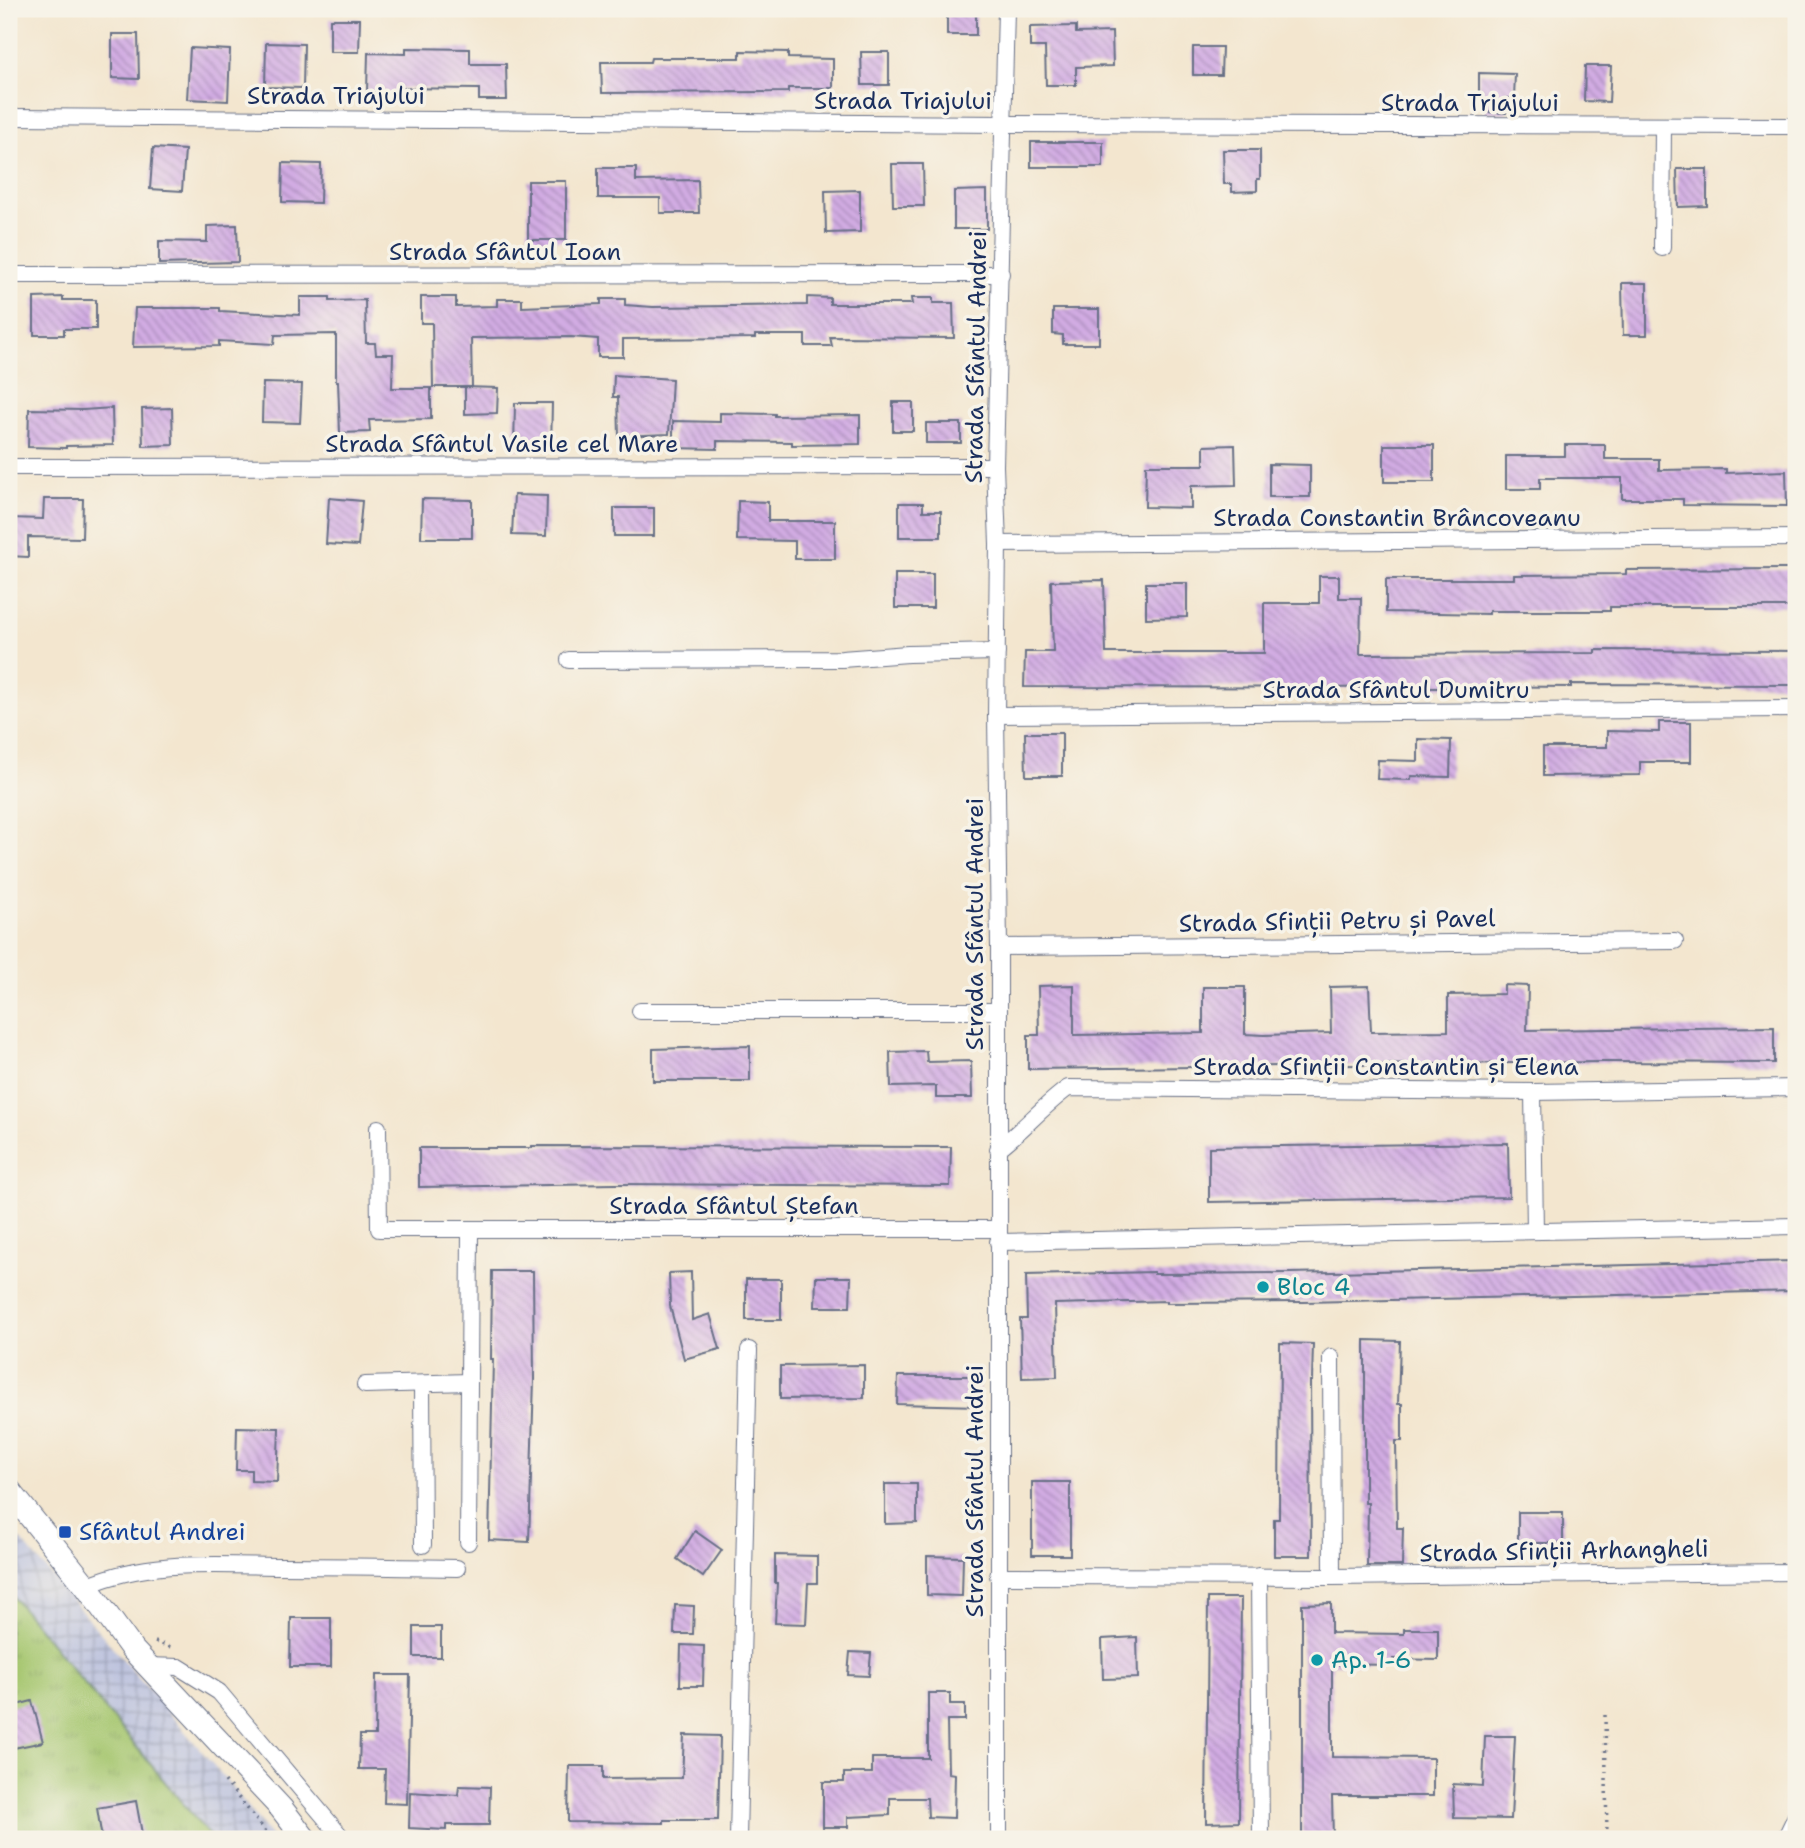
<svg xmlns="http://www.w3.org/2000/svg" width="1805" height="1848" font-family="'Shantell Sans',sans-serif">
  <defs>
    <pattern id="industrial-grid" width="8" height="8" patternUnits="userSpaceOnUse" patternTransform="scale(1.75)"><rect width="8" height="8" fill="#bdc3de"/><path d="M0 4h8M4 0v8" fill="none" stroke="#999fb7"/></pattern>
    <pattern id="grass-tufts" width="24" height="20" patternUnits="userSpaceOnUse" patternTransform="scale(1.75)"><rect width="24" height="20" fill="#a5c66e"/><path d="M3 7l-1-3M5 7V3M7 7l1-3M15 17l-1-3M17 17v-4M19 17l1-3" fill="none" stroke="#8daa62"/></pattern>
    <pattern id="building-back-hatch" width="6" height="6" patternUnits="userSpaceOnUse" patternTransform="scale(1.75)"><rect width="6" height="6" fill="#d2ace3"/><path d="M-1 5l2 2M0 0l6 6M5-1l2 2" fill="none" stroke="#aa8cbb"/></pattern>
  </defs>
  <rect width="100%" height="100%" fill="#f7f3e8"/>
  <filter id="ink" filterUnits="userSpaceOnUse"><feTurbulence type="fractalNoise" baseFrequency=".0143" numOctaves="2"/><feDisplacementMap in="SourceGraphic" scale="14" xChannelSelector="R" yChannelSelector="G"/><feConvolveMatrix kernelMatrix="1 2 1 2 8 2 1 2 1" color-interpolation-filters="sRGB"/></filter>
  <filter id="wash" filterUnits="userSpaceOnUse"><feTurbulence type="fractalNoise" baseFrequency=".00686" numOctaves="4" result="noise"/><feDisplacementMap in="SourceGraphic" scale="28" xChannelSelector="R" yChannelSelector="G"/><feGaussianBlur stdDeviation="1.57" result="paint"/><feColorMatrix in="noise" values="0 0 0 0 0 0 0 0 0 0 0 0 0 0 0 0 0 1.4 0 .05"/><feComposite in="paint" operator="in"/></filter>
  <g filter="url(#wash)">
    <rect width="100%" height="100%" fill="#f3e6cf"/>
    <polygon fill="url(#industrial-grid)" points="9,1526 234,1789 272,1839 9,1839"/>
    <polygon fill="url(#grass-tufts)" stroke="#607a66" stroke-width="2" points="9,1592 212,1839 9,1839"/>
    <g id="blocks">
      <g fill="url(#building-back-hatch)">
        <rect x="947" y="13" width="29" height="22"/>
        <polygon points="330,19 360,19 359,52 330,52"/>
        <polygon points="1076,26 1076,33 1112,32 1113,66 1076,67 1076,85 1046,85 1045,47 1030,47 1030,27"/>
        <polygon points="112,34 138,34 139,79 112,78"/>
        <polygon points="266,43 304,44 303,88 265,87"/>
        <polygon points="1193,47 1222,47 1221,75 1193,75"/>
        <polygon points="190,48 230,50 228,101 187,99"/>
        <polygon points="406,48 470,49 470,64 506,64 507,100 479,100 479,89 396,88 395,93 367,92 368,53 406,54"/>
        <polygon points="740,51 788,52 788,58 833,59 833,88 788,88 788,92 602,93 601,62 650,62 651,58 740,58"/>
        <polygon points="861,52 889,52 889,85 862,85"/>
        <polygon points="1585,66 1611,66 1609,102 1584,101"/>
        <polygon points="1479,73 1515,74 1514,98 1507,98 1506,113 1484,112 1484,100 1479,99"/>
        <rect x="1031" y="142" width="72" height="25"/>
        <polygon points="153,148 185,150 182,191 150,189"/>
        <polygon points="1223,150 1260,150 1260,179 1257,179 1257,191 1232,192 1232,184 1224,184"/>
        <polygon points="283,163 321,164 320,203 282,202"/>
        <polygon points="892,164 923,164 924,206 893,206"/>
        <polygon points="598,168 636,168 636,181 698,180 699,213 660,213 660,198 598,198"/>
        <polygon points="1677,169 1707,169 1707,206 1678,207"/>
        <rect x="528" y="181" width="38" height="59"/>
        <polygon points="860,190 860,232 826,233 825,191"/>
        <polygon points="987,190 987,229 954,229 954,191"/>
        <polygon points="237,225 238,262 159,264 159,241 207,242 207,226"/>
        <polygon points="1622,283 1647,283 1647,335 1623,335"/>
        <polygon points="63,297 63,300 96,300 96,329 64,329 64,335 34,335 34,298"/>
        <polygon points="300,297 330,297 330,301 365,300 366,343 375,343 376,354 393,354 392,388 431,388 431,419 369,420 370,432 340,433 338,381 336,381 336,334 275,335 274,344 219,341 219,346 133,347 135,308 220,308 220,311 300,315"/>
        <polygon points="421,297 456,297 456,307 497,306 497,299 522,299 522,307 601,304 601,299 625,299 625,305 653,307 807,305 807,297 830,298 830,304 912,304 911,298 933,298 933,303 953,303 954,338 830,337 832,346 805,346 805,335 755,335 755,338 623,339 623,357 598,357 598,339 571,337 471,338 472,387 433,387 432,323 421,323"/>
        <polygon points="1053,309 1099,309 1099,344 1063,344 1063,335 1053,334"/>
        <polygon points="614,375 672,379 669,434 619,436 618,397 613,397"/>
        <polygon points="263,383 302,384 300,423 262,422"/>
        <polygon points="465,387 498,388 497,413 465,414"/>
        <rect x="893" y="402" width="20" height="29"/>
        <polygon points="515,403 552,403 551,449 514,449"/>
        <polygon points="112,408 113,445 66,446 66,448 28,447 29,409 83,410"/>
        <polygon points="172,408 173,445 143,446 142,409"/>
        <polygon points="720,413 775,414 775,416 860,415 860,444 792,445 792,442 717,441 717,449 673,448 673,421 720,422"/>
        <rect x="926" y="423" width="35" height="20"/>
        <polygon points="1235,445 1236,485 1191,486 1191,508 1145,507 1146,465 1204,465 1204,446"/>
        <rect x="1384" y="445" width="50" height="37"/>
        <polygon points="1565,445 1605,445 1605,459 1659,459 1659,470 1726,469 1726,473 1786,471 1787,506 1683,505 1683,499 1622,499 1622,478 1540,478 1540,489 1506,489 1506,456 1565,456"/>
        <polygon points="1269,464 1310,465 1310,497 1269,497"/>
        <polygon points="514,495 547,496 546,536 512,535"/>
        <polygon points="329,498 362,501 358,546 326,544"/>
        <polygon points="44,499 83,499 82,538 28,537 28,557 9,556 9,518 43,519"/>
        <polygon points="422,499 472,500 472,538 421,538"/>
        <polygon points="738,501 768,502 768,521 835,521 835,559 795,559 795,541 737,540"/>
        <polygon points="899,503 923,503 923,511 941,511 941,537 899,537"/>
        <rect x="614" y="508" width="40" height="28"/>
        <polygon points="1790,569 1791,607 1610,607 1610,611 1489,611 1489,614 1386,612 1386,579 1514,579 1514,575 1626,574 1626,570"/>
        <rect x="895" y="574" width="38" height="34"/>
        <polygon points="1319,576 1339,576 1339,598 1361,598 1360,654 1595,653 1595,650 1796,651 1796,685 1571,684 1571,687 1459,686 1459,688 1024,687 1025,652 1053,652 1051,581 1104,580 1106,653 1264,653 1264,603 1319,603"/>
        <polygon points="1146,583 1187,583 1187,617 1146,618"/>
        <polygon points="1659,722 1691,722 1691,762 1640,762 1640,775 1543,776 1543,747 1607,747 1607,731 1659,732"/>
        <polygon points="1025,733 1062,733 1062,776 1026,776"/>
        <polygon points="1418,739 1451,740 1450,777 1411,776 1411,780 1377,779 1378,760 1418,761"/>
        <polygon points="1074,985 1074,1035 1203,1033 1203,987 1245,987 1245,1034 1264,1035 1331,1033 1330,987 1369,986 1371,1032 1448,1031 1448,995 1504,994 1504,985 1528,986 1527,1030 1774,1027 1774,1063 1605,1062 1028,1069 1028,1035 1039,1035 1038,986"/>
        <polygon points="750,1046 750,1081 653,1081 653,1049"/>
        <polygon points="926,1051 927,1062 971,1061 972,1098 936,1098 936,1086 891,1087 890,1052"/>
        <polygon points="1508,1143 1509,1197 1209,1202 1209,1147"/>
        <polygon points="532,1146 951,1147 950,1186 616,1184 419,1187 419,1148 532,1148"/>
        <polygon points="1796,1261 1796,1291 1304,1302 1167,1303 1167,1301 1055,1304 1057,1377 1022,1378 1020,1319 1027,1319 1026,1275 1154,1272 1154,1274 1290,1273"/>
        <polygon points="492,1271 533,1271 534,1379 529,1542 489,1540 493,1359 491,1359"/>
        <polygon points="691,1272 692,1320 710,1314 720,1349 684,1359 670,1306 669,1273"/>
        <polygon points="816,1277 851,1277 850,1307 815,1307"/>
        <rect x="746" y="1279" width="35" height="41"/>
        <polygon points="1365,1340 1400,1341 1398,1404 1402,1404 1402,1441 1396,1441 1397,1528 1403,1528 1402,1566 1367,1566 1368,1503 1365,1503"/>
        <polygon points="1280,1343 1313,1344 1312,1381 1310,1381 1311,1556 1274,1556 1274,1519 1279,1519"/>
        <polygon points="864,1365 864,1398 780,1399 780,1366"/>
        <polygon points="898,1376 979,1376 979,1406 897,1404"/>
        <polygon points="237,1427 279,1428 277,1482 251,1481 251,1470 236,1470"/>
        <rect x="1032" y="1482" width="38" height="73"/>
        <polygon points="885,1484 917,1484 917,1523 885,1524"/>
        <rect x="1518" y="1512" width="45" height="31"/>
        <polygon points="695,1531 722,1550 703,1577 677,1559"/>
        <polygon points="775,1555 817,1556 817,1583 808,1583 806,1624 775,1623 777,1583 775,1583"/>
        <polygon points="927,1556 963,1557 962,1596 927,1595"/>
        <polygon points="1208,1598 1241,1598 1239,1822 1206,1823"/>
        <polygon points="1331,1603 1331,1633 1404,1634 1404,1629 1438,1629 1438,1660 1393,1659 1393,1665 1332,1664 1332,1757 1433,1758 1433,1796 1332,1796 1333,1839 1302,1839 1302,1604"/>
        <polygon points="675,1605 694,1606 693,1634 674,1634"/>
        <polygon points="291,1618 331,1618 331,1667 290,1667"/>
        <rect x="414" y="1627" width="27" height="30"/>
        <polygon points="1137,1637 1138,1678 1103,1679 1102,1639"/>
        <polygon points="681,1645 704,1646 703,1686 680,1686"/>
        <polygon points="850,1652 871,1653 869,1676 848,1675"/>
        <polygon points="376,1675 410,1675 407,1804 384,1803 385,1769 359,1769 360,1735 375,1735"/>
        <polygon points="928,1693 950,1693 950,1704 965,1704 965,1720 947,1720 948,1773 955,1774 954,1818 928,1817 927,1798 890,1798 890,1815 848,1817 848,1827 823,1827 823,1782 844,1782 844,1773 872,1773 872,1758 928,1758"/>
        <polygon points="32,1701 43,1742 9,1749 9,1707"/>
        <polygon points="684,1735 720,1736 718,1820 664,1820 664,1823 568,1822 569,1766 603,1766 603,1779 682,1778"/>
        <polygon points="1485,1736 1515,1736 1511,1819 1454,1818 1453,1784 1483,1786"/>
        <polygon points="459,1786 490,1787 489,1825 446,1825 446,1830 409,1828 410,1792 458,1795"/>
        <polygon points="136,1801 143,1839 102,1839 97,1808"/>
      </g>
    </g>
  </g>
  <g filter="url(#ink)">
    <use href="#blocks" fill-opacity="0" stroke="#676f86" stroke-width="2"/>
    <g fill="none" stroke-linecap="round" stroke-linejoin="round">
      <defs>
        <g id="minor">
          <polyline points="9,117 1004,124 1796,126"/>
          <polyline points="1662,248 1663,126"/>
          <polyline points="9,275 1001,274"/>
          <polyline points="9,467 995,466"/>
          <polyline points="998,544 1796,538"/>
          <polyline points="569,660 842,659 908,654 997,652"/>
          <polyline points="996,715 1796,709"/>
          <polyline points="999,947 1675,941"/>
          <polyline points="640,1011 999,1011"/>
          <polyline points="1533,1092 1535,1231"/>
          <polyline points="378,1128 379,1229 998,1229"/>
          <path d="M998 1149C1023 1130 1043 1106 1068 1088L1533 1092 1796 1088"/>
          <polyline points="998,1242 1796,1226"/>
          <polyline points="1331,1357 1332,1577"/>
          <polyline points="422,1384 423,1545"/>
          <polyline points="365,1385 469,1382"/>
          <polyline points="468,1542 470,1229"/>
          <polyline points="998,1576 1332,1577 1796,1572"/>
          <polyline points="1259,1576 1261,1839"/>
          <path d="M86 1586C148 1559 214 1565 281 1566 339 1566 398 1567 457 1568"/>
          <polyline points="148,1666 179,1667 219,1692 343,1839"/>
          <polyline points="738,1839 749,1350"/>
          <polyline points="999,1839 999,947 996,715 998,544 995,466 1006,9"/>
          <polyline points="1785,1839 1796,1816"/>
        </g>
        <polyline id="secondary" points="9,1490 86,1586 132,1649 281,1808 305,1839"/>
      </defs>
      <use href="#minor" stroke="#676f86" stroke-width="18"/>
      <use href="#secondary" stroke="#676f86" stroke-width="25"/>
      <g stroke="#676f86" stroke-width="3.5" stroke-dasharray="2 5" stroke-linecap="butt">
        <polyline points="155,1642 174,1648"/>
        <polyline points="1605,1715 1607,1839"/>
        <polyline points="225,1781 272,1839"/>
      </g>
      <use href="#minor" stroke="#fff" stroke-width="16"/>
      <use href="#secondary" stroke="#fff" stroke-width="23"/>
    </g>
  </g>
  <g fill="#0f9aa8" stroke="#f7f3e8" stroke-width="2.5">
    <circle cx="1263" cy="1287" r="7"/>
    <circle cx="1317" cy="1660" r="7"/>
  </g>
  <rect fill="#1a4fb4" stroke="#f7f3e8" stroke-width="2.5" x="58" y="1525" width="14" height="14" rx="3.5"/>
  <g text-anchor="middle" dominant-baseline="central" stroke-width="7" stroke-linejoin="round" paint-order="stroke">
    <g font-size="24" fill="#1b2f5e" stroke="#f7f3e8">
      <text x="336" y="96">Strada Triajului</text>
      <text x="903" y="101">Strada Triajului</text>
      <text x="1470" y="103">Strada Triajului</text>
      <text x="505" y="252">Strada Sfântul Ioan</text>
      <text transform="translate(976 357) rotate(-89)">Strada Sfântul Andrei</text>
      <text x="502" y="444">Strada Sfântul Vasile cel Mare</text>
      <text x="1397" y="518">Strada Constantin Brâncoveanu</text>
      <text x="1396" y="690">Strada Sfântul Dumitru</text>
      <text transform="translate(1337 921) rotate(-1)">Strada Sfinții Petru și Pavel</text>
      <text transform="translate(975 924) rotate(-90)">Strada Sfântul Andrei</text>
      <text x="1386" y="1067">Strada Sfinții Constantin și Elena</text>
      <text x="734" y="1206">Strada Sfântul Ștefan</text>
      <text transform="translate(975 1491) rotate(-90)">Strada Sfântul Andrei</text>
      <text transform="translate(1564 1551) rotate(-1)">Strada Sfinții Arhangheli</text>
    </g>
    <g font-size="24" fill="#0d838f" stroke="#f7f3e8" text-anchor="start">
      <text x="1277" y="1287">Bloc 4</text>
      <text x="1331" y="1660">Ap. 1-6</text>
    </g>
    <g font-size="24" fill="#164399" stroke="#f7f3e8" text-anchor="start">
      <text x="79" y="1532">Sfântul Andrei</text>
    </g>
  </g>
  <rect width="1805" height="1848" fill="none" stroke="#f7f3e8" stroke-width="35"/>
</svg>
